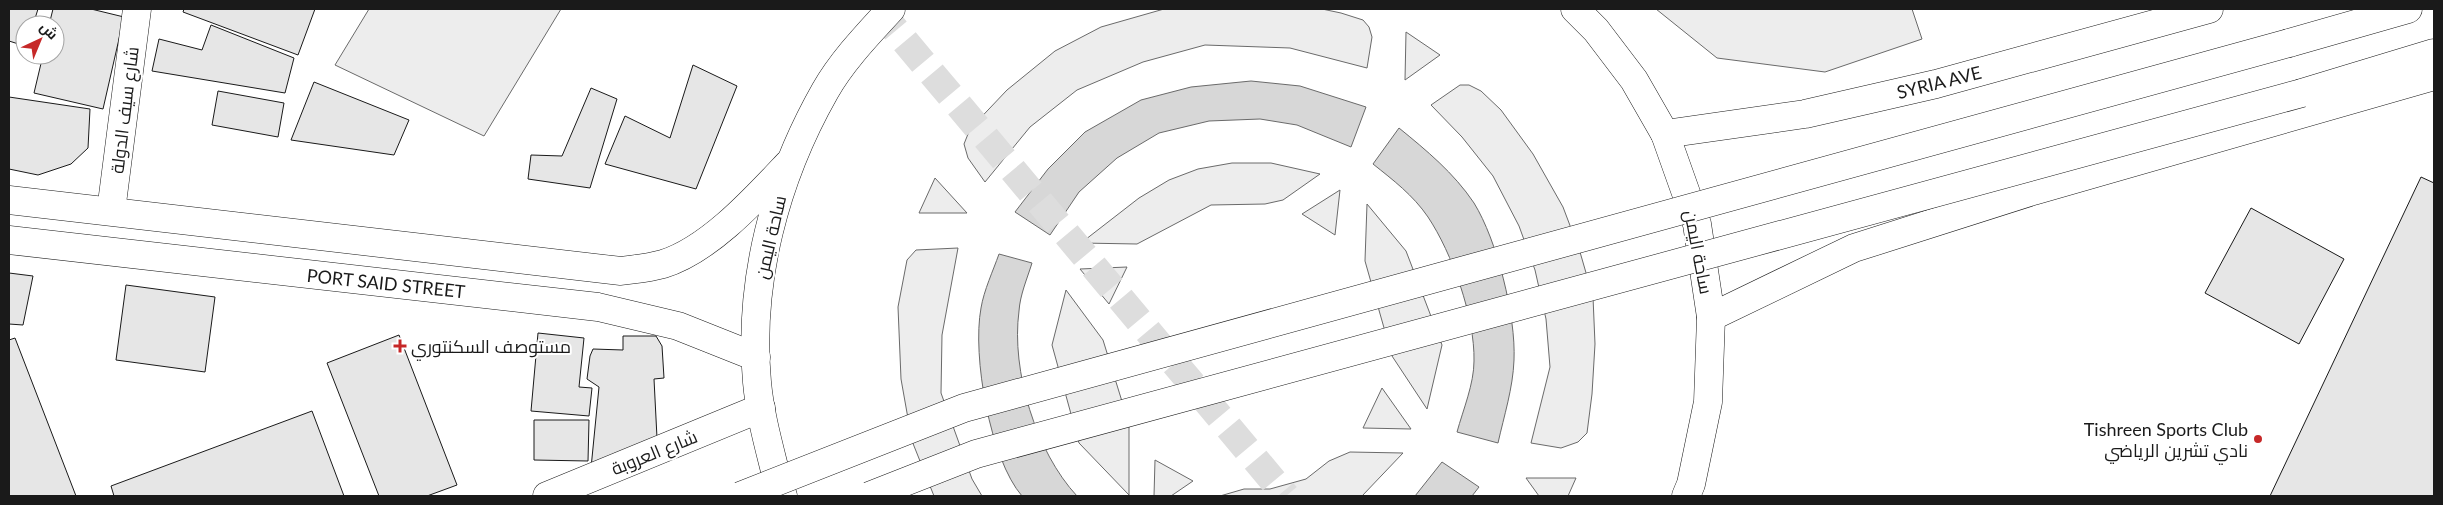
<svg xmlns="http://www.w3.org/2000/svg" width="2443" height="505" font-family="Lato,Cairo,sans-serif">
  <rect width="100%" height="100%" fill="#fff"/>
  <g fill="#ededed" stroke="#6a6a6a">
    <polygon points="369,9 561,9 484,136 335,65"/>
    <polygon points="1164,9 1322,9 1341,13 1363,20 1369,27 1372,37 1367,68 1290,48 1205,45 1143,62 1077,90 1030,127 985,182 968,158 964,144 970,129 1007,90 1055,51 1101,27"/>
    <polygon points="1656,9 1912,9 1922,39 1825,72 1717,58"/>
    <polygon points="1406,32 1440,55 1405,80"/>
    <polygon points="1460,85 1469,85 1481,91 1501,110 1533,154 1563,207 1580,252 1593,297 1595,344 1592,394 1587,433 1578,442 1561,448 1531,443 1550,367 1546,319 1535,270 1519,226 1493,176 1462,137 1431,105"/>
    <polygon points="1232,163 1271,163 1320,174 1283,200 1265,204 1211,205 1137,244 1081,243 1139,198 1169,180 1198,169"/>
    <polygon points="935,178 967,213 919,213"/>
    <polygon points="1340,190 1335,235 1302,214"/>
    <polygon points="1367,204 1406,251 1442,345 1427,409 1392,356 1365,261"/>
    <polygon points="958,248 942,335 941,393 972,479 982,496 934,496 912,441 901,379 898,307 907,260 916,250"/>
    <polygon points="1127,267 1109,304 1080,269"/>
    <polygon points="1066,290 1103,340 1129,424 1129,495 1079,443 1052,345"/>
    <polygon points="1382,388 1411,429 1363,428"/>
    <polygon points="1350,452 1403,453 1362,496 1220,496 1244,489 1270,489 1306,479 1329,461"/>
    <polygon points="1155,460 1193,481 1171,496 1154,496"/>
    <polygon points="1526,478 1576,478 1568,496 1539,496"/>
  </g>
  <g fill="#d7d7d7" stroke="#6a6a6a">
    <polygon points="1251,81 1300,86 1366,107 1351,147 1297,125 1260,119 1209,121 1159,133 1117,158 1079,192 1050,235 1015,212 1048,169 1085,132 1141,100 1191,87"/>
    <path d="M1399 128C1426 150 1454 173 1474 203 1497 240 1516 316 1514 360 1513 388 1504 416 1498 443L1457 432C1463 410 1474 384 1474 361 1475 317 1452 253 1428 217 1413 195 1393 180 1373 164Z"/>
    <path d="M999 254 1032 263C1027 279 1020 295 1019 311 1011 371 1036 452 1077 496H1022C990 459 972 356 981 308 984 290 993 271 999 254Z"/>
    <polygon points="1442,462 1479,487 1472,496 1415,496"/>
  </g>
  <g fill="#e6e6e6" stroke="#1a1a1a">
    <polygon points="9,9 38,9 33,25 25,25 25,46 9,41"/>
    <polygon points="53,9 91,9 124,17 103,109 34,93 43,55 55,55 55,25 49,25"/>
    <polygon points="184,9 315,9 298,55 183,12"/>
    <polygon points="211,25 294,58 285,93 152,71 159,39 202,50"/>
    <polygon points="693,65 737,86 696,189 605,164 625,116 670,138"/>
    <polygon points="314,82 409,120 394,155 291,140"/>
    <polygon points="591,88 617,99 590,188 528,179 531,155 562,156"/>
    <polygon points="218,91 284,103 278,137 212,125"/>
    <polygon points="9,97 90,109 88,148 71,164 38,175 9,169"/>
    <polygon points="2421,177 2434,183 2434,496 2270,496"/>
    <polygon points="2251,208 2344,259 2299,344 2205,293"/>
    <polygon points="9,273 33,276 23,325 9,324"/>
    <polygon points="126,285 215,297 205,372 116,360"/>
    <polygon points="538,333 584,338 579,387 592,388 589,416 531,411"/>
    <polygon points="399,335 457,485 427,496 379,496 327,363"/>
    <polygon points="623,336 656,336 662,346 664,378 654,379 657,438 591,468 599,387 587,379 590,356 593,349 623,350"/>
    <polygon points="15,338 76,496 9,496 9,340"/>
    <polygon points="312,411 344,496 114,496 111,486"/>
    <polygon points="534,420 589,420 588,461 534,460"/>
  </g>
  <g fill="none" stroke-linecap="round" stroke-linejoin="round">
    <polyline stroke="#ddd" stroke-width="28" stroke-dasharray="28 14" stroke-linecap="butt" points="878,9 1286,496"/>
    <defs>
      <polyline id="minor" points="111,211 137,9"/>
      <g id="major">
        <polyline points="1575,9 1596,30 1634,80 1665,134 1697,224 1711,317 1708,402 1691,484 1686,496"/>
        <polyline points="2289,43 2408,9"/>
        <polyline points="2302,93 2434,53"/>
        <polyline points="1665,134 1805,114 1936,84 2209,9"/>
        <path d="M9 200 621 271C635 269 649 268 663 264 709 250 755 199 788 164"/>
        <polyline points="9,240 598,307 678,326 756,357"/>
        <polyline points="1711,317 1854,248 2033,191 2434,76"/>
        <polyline points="547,496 761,408"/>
        <path d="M783 496 778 483C770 450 760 416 757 382 748 281 775 179 825 91 842 61 868 34 891 9"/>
      </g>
    </defs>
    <use href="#minor" stroke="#1a1a1a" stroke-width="29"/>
    <use href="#major" stroke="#1a1a1a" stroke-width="29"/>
    <use href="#minor" stroke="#fff" stroke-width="28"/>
    <use href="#major" stroke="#fff" stroke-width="28"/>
    <defs>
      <g id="major-bridge">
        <polyline points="740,496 964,408 2289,43"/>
        <polyline points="869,496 976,454 2302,93"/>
      </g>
    </defs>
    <use href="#major-bridge" stroke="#1a1a1a" stroke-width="29" stroke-linecap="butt"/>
    <use href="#major-bridge" stroke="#fff" stroke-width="28"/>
  </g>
  <g fill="#c62828" stroke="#fff" stroke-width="2">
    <path d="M397.5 338.5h5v5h5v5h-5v5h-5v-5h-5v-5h5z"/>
    <circle cx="2258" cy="439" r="5"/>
  </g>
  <g text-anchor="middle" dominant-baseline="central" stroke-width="4" stroke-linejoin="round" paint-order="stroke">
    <g font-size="18" fill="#1a1a1a" stroke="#fff">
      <text transform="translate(1939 82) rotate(-14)">SYRIA AVE</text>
      <text transform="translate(124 110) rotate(-83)">شارع سيف الدولة</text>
      <text transform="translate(770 237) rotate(-77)">ساحة اليمن</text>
      <text transform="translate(1699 252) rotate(79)">ساحة اليمن</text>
      <text transform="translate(386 283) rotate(6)">PORT SAID STREET</text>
      <text transform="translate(654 452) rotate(-22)">شارع العروبة</text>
    </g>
    <g font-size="18" fill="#1a1a1a" stroke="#fff" text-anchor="start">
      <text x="411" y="346">مستوصف السكنتوري</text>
      <text x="2248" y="429" text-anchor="end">Tishreen Sports Club<tspan x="2248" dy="21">نادي تشرين الرياضي</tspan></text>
    </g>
  </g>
  <rect width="2443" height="505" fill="none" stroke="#1a1a1a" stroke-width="20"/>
  <g transform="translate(40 40) rotate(44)"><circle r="24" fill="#ffffff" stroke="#a3a3a3"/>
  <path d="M0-4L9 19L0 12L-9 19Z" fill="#c62828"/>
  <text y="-8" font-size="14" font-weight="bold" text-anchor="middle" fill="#1a1a1a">ش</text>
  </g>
</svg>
